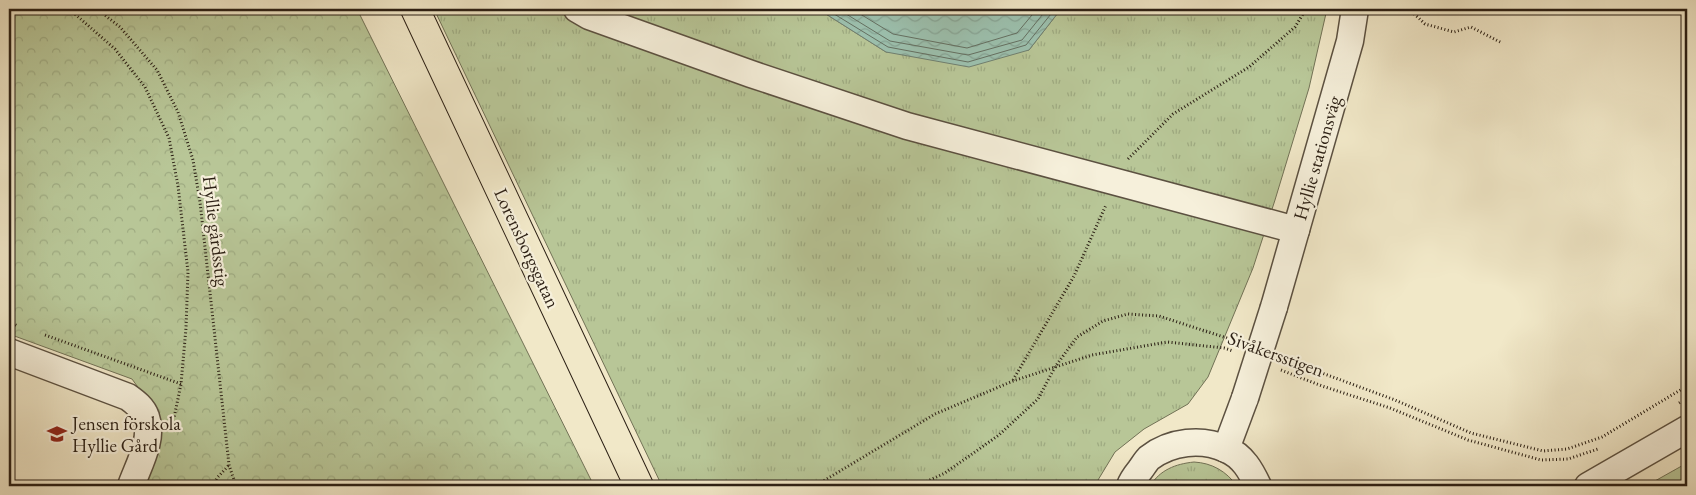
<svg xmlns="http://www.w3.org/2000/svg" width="1696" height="495" font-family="'EB Garamond',serif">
  <defs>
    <pattern id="grass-tufts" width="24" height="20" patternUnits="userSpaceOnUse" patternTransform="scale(1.25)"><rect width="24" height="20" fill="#b8c697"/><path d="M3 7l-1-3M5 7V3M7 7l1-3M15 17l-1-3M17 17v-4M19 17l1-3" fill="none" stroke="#9eaa81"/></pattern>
    <pattern id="park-crowns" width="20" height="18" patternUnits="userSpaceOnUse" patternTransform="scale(1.25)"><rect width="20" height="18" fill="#b8c697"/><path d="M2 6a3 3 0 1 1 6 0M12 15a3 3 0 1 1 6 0" fill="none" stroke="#9eaa81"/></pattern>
    <pattern id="water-waves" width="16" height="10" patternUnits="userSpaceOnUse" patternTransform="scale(1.25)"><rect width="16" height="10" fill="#9cc1af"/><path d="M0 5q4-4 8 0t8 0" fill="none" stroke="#87a596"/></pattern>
  </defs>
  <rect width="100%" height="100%" fill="#f1e8c8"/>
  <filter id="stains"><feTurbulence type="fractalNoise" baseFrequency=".004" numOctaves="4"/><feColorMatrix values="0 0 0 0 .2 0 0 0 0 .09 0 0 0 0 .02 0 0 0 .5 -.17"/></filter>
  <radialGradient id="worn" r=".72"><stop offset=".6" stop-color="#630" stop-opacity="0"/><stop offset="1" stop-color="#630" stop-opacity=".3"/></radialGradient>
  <g fill="url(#grass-tufts)" stroke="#727256">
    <polygon points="434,9 818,9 886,52 1029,50 1061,9 1327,9 1309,88 1275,200 1253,268 1208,377 1188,404 1144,429 1115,452 1098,480 1097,486 662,486"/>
    <path d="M1194 462C1212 463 1226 471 1237 486H1150C1160 470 1175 464 1194 462Z"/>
    <polygon points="1687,463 1687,486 1646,486"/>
  </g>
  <polygon fill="url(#park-crowns)" stroke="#727256" points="9,9 357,9 594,486 145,486 160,441 156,412 132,379 9,334"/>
  <polygon fill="url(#water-waves)" stroke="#6f8071" points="818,9 1061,9 1029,50 969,67 886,52"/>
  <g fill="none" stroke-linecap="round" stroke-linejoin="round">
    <g stroke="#647062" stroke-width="1">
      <polyline points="826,9 888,47 968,62 1026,45 1055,9"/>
      <polyline points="838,9 890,41 968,55 1022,40 1047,9"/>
      <polyline points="852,9 893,34 967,48 1017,33 1037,9"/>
    </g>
    <defs>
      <g id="minor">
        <polyline points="577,9 589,16 751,74 907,126 1296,230"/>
        <polyline points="1274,307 1350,41 1355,9"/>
        <path d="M9 352 128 397C135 402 143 408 146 417 154 439 138 466 131 486"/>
        <polyline points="1226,449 1245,398"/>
        <path d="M1130 486C1132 480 1136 475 1140 470 1143 466 1146 461 1149 458 1171 441 1202 438 1226 449 1243 456 1251 471 1258 486"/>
        <polyline points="1588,486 1687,429"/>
      </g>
      <polyline id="major" points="415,9 639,486"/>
    </defs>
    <use href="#minor" stroke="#5c5141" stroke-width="29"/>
    <use href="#major" stroke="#2b1f14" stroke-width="30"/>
    <g stroke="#2b1f14" stroke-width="3" stroke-dasharray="1 2.5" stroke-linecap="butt">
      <polyline points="66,9 76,15 115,49 145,87 169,138 178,186 188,272 186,328 181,384 174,418"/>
      <polyline points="97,9 120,27 157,70 178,112 193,160 200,202 229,465 236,486"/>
      <polyline points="1409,9 1425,24 1454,32 1471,27 1502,43"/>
      <polyline points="1128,159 1173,114 1249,67 1295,27 1306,9"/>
      <polyline points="9,322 18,326"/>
      <polyline points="45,335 181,384"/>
      <polyline points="1284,359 1395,400 1471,433 1543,451 1567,449 1602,437 1687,386"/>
      <polyline points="1281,370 1322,386 1390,408 1468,440 1541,460 1568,459 1598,449"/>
      <polyline points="1013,380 1074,276 1106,205"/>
      <polyline points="1679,403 1687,398"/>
      <polyline points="213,486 217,478 229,465"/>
      <polyline points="815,486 935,414 1013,381 1092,355 1167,342 1224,348 1233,351"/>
      <polyline points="917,486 945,473 999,435 1038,399 1055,367 1077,337 1103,321 1128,314 1159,316 1236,341"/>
    </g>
    <use href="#minor" stroke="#f6f0db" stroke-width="26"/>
    <use href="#major" stroke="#f1e8c8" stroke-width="28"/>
    <defs>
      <polyline id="minor-bridge" points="1245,398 1274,307"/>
    </defs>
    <use href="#minor-bridge" stroke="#5c5141" stroke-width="29" stroke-linecap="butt"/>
    <use href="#minor-bridge" stroke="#f6f0db" stroke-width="26"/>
  </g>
  <defs>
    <symbol id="school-bare" viewBox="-9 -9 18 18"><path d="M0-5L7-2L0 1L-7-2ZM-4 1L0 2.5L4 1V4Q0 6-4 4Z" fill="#8f2418" stroke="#f6f0db" stroke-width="2.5" paint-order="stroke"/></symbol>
  </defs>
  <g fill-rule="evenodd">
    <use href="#school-bare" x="43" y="420" width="28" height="28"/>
  </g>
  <g text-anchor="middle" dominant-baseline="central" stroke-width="4.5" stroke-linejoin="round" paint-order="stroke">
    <g font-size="19" fill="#2b1f14" stroke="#f6f0db">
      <text transform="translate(1317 158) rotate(-74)">Hyllie stationsväg</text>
      <text transform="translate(216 231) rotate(83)">Hyllie gårdsstig</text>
      <text transform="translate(527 248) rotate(65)">Lorensborgsgatan</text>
      <text transform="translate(1276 354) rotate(20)">Sivåkersstigen</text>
    </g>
    <g font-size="19" fill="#2b1f14" stroke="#f6f0db" text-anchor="start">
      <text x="72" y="423">Jensen förskola<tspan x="72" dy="22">Hyllie Gård</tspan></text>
    </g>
  </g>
  <rect width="1696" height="495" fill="none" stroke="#f1e8c8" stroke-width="30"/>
  <rect x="10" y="10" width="1676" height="475" fill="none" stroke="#2b1f14" stroke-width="2.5"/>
  <rect x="15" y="15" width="1666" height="465" fill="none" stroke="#2b1f14"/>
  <rect width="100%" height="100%" filter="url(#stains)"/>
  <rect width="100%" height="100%" fill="url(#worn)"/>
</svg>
